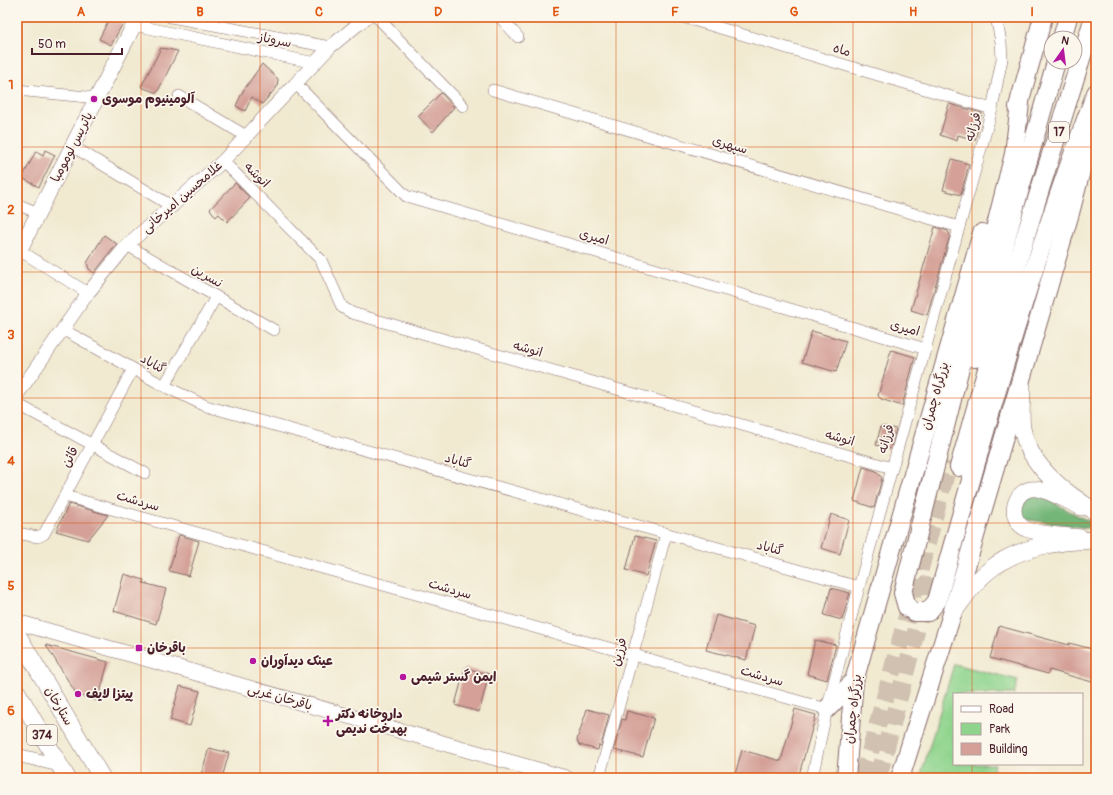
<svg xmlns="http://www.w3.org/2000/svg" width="1113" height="795" font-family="Pangolin,'Playpen Sans Arabic',sans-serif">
  <rect width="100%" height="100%" fill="#fbf7ec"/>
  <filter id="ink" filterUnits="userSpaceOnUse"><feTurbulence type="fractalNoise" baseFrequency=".025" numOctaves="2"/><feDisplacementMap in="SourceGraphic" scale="8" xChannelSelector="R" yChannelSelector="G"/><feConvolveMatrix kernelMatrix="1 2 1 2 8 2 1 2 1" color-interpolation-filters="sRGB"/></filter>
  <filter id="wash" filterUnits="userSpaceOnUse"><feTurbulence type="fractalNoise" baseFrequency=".012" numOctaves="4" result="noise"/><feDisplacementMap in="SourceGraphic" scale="16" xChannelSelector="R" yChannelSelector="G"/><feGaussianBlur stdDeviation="0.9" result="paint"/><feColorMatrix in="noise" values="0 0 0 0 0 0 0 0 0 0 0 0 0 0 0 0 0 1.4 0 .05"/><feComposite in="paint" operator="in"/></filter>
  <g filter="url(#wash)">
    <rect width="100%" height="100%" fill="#f1ead1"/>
    <polygon fill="#8fd48d" stroke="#6c7a5c" points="954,664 1018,680 1014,694 954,694 954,764 995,764 991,778 920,778"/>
    <polygon fill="#73b678" stroke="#5e6a52" points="1039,495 1096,525 1096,529 1021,519 1020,498"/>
    <g id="blocks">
      <g fill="#d4a097">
        <polygon points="110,17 116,17 122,25 111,45 99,39"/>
        <polygon points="161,48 178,51 157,93 141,87"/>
        <polygon points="262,64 278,79 277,87 262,104 252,97 245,111 236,106 243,91"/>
        <polygon points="441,93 454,107 433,132 418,116"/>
        <polygon points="949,104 982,113 975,140 958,135 957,141 940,135"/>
        <polygon points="45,150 55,155 39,187 22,178 36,151 43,155"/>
        <polygon points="952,159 969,164 961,195 943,190"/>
        <polygon points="235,183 250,198 227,222 219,214 216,217 210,209"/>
        <polygon points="935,227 948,231 950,235 927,315 911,310"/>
        <polygon points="104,235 117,244 94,273 89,269 87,263"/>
        <polygon points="812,331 846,341 836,372 802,362"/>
        <polygon points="891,350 915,357 902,406 881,399 878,396"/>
        <polygon points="881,426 896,429 890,449 876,445"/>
        <polygon points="863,467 876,471 882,478 874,508 854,501"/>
        <polygon points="69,504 108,515 88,540 56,531"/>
        <polygon points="831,514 849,520 840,554 821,548"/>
        <polygon points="179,535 199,541 189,576 169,571"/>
        <polygon points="635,536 656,541 646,576 626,570"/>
        <polygon points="124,574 144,580 143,583 166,589 156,624 114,611"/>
        <polygon points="831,588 850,593 842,620 824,615"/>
        <polygon points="716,615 755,626 746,660 706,650"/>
        <polygon points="999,626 1069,645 1069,643 1096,650 1096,683 1049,670 1048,674 990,658"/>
        <polygon points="815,640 836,645 827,680 807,674"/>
        <polygon points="46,645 108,662 98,701 77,695"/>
        <polygon points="465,668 489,674 479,712 455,705"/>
        <polygon points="180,686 200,691 190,726 170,720"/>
        <polygon points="587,709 609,715 601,746 599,745 598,750 579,745 577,740"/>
        <polygon points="795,709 816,715 798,778 734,778 742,750 781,761"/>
        <polygon points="627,711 654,718 643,757 614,750 622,719 625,720"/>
        <polygon points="209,748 229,753 222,778 200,778"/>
      </g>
    </g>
  </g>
  <g filter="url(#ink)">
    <use href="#blocks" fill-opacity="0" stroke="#846665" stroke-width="1"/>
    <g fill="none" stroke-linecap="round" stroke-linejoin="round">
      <g stroke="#d0c1b0" stroke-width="18" stroke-dasharray="18 9" stroke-linecap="butt">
        <polyline points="863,778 949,462"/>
        <polyline points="878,778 932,570"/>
      </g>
      <defs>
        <g id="minor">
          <polyline points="171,17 330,47"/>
          <polyline points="377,17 463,106"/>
          <polyline points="500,17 518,37"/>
          <polyline points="683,17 992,109"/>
          <polyline points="134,25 315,63"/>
          <polyline points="296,84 406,196 926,349"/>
          <polyline points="17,90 97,98"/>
          <polyline points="493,90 959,227"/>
          <polyline points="179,96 246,136"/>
          <polyline points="72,146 173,207"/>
          <polyline points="223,161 321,260 342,307 352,313 892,468"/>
          <polyline points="17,204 38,213"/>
          <polyline points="127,245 274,330"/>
          <polyline points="19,250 88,293"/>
          <polyline points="62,329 164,386 206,406 859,587"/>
          <polyline points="164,386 216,297"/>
          <polyline points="17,404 145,473"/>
          <polyline points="65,496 827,709"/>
          <polyline points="17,533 38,537 44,534 133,369"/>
          <polyline points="599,778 666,534"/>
          <polyline points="812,778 827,709 859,587 992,109 1002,59 1001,42 996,17"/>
        </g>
        <g id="tertiary">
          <polyline points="17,395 88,293 127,245 223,161 330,47 367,17"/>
          <polyline points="17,755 59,765"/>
        </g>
        <g id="secondary">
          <polyline points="17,255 138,17"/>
          <path d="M1081 537C1066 535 1040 535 1026 529 1005 519 1014 486 1037 489 1050 491 1070 503 1082 508"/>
          <polyline points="17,622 566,778"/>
        </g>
        <g id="primary">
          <path d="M1022 387C1022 400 1020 415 1022 428 1029 466 1065 493 1096 512"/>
          <path d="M952 614C963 600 973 583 987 572 1017 546 1058 541 1096 540"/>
          <polyline points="17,634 102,778"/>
          <polyline points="17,692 67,778"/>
        </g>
        <g id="trunk">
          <polyline points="1062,38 1068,17"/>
          <path d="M1021 95 1014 154 903 593 907 607 914 612H928L937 601C985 430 1032 258 1096 93"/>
          <polyline points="1018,107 1043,17"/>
          <polyline points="975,358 1006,238 1056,62"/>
          <polyline points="959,467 1022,247 1094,17"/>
          <polyline points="827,709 854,681"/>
          <polyline points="846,778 854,681 982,233"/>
          <polyline points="900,778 952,614 1070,213 1088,144"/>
        </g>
      </defs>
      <use href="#minor" stroke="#846665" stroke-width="12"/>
      <use href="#tertiary" stroke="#846665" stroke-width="14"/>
      <use href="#secondary" stroke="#846665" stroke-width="16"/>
      <use href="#primary" stroke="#846665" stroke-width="18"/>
      <use href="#trunk" stroke="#846665" stroke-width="20"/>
      <use href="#minor" stroke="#fff" stroke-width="11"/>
      <use href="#tertiary" stroke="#fff" stroke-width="13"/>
      <use href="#secondary" stroke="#fff" stroke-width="15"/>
      <use href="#primary" stroke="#fff" stroke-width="17"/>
      <use href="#trunk" stroke="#fff" stroke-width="18"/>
    </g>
  </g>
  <path fill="none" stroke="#e0560e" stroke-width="1" stroke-opacity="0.55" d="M141 17V778M260 17V778M378 17V778M497 17V778M616 17V778M735 17V778M853 17V778M972 17V694M17 147H1096M17 272H1096M17 398H1096M17 523H1096M17 648H1096M972 764V778"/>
  <g fill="#b5179e" stroke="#fbf7ec" stroke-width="1.5">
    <circle cx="94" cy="99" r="4"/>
    <rect x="135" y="644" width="8" height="8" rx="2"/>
    <circle cx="253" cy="661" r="4"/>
    <circle cx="403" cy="677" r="4"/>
    <circle cx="78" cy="694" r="4"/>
    <path d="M326 715h4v4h4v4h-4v4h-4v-4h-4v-4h4z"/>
  </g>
  <g text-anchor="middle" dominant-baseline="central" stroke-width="3.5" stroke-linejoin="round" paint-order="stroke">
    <g fill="#fbf7ec" stroke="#7f6065" stroke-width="1">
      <rect x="1049" y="122" width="20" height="20" rx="3"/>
      <rect x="27" y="725" width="30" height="20" rx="3"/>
    </g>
    <g font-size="12" font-weight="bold" fill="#4a1f2b">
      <text x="1059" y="132">17</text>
      <text x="42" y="735">374</text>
    </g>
    <g font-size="13" fill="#4a1f2b" stroke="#fbf7ec">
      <text transform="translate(275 40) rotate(12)">سروناز</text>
      <text transform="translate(842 50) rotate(17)">ماه</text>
      <text transform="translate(973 127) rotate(-74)">فرزانه</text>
      <text transform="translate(730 145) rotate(16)">سپهری</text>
      <text transform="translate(72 147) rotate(-63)">پاتریس لومومبا</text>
      <text transform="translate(257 175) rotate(45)">انوشه</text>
      <text transform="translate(182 197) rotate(-41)">غلامحسین امیرخانی</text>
      <text transform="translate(594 237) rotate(16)">امیری</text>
      <text transform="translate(207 276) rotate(30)">نسرین</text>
      <text transform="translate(905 328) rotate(16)">امیری</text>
      <text transform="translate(528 349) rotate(16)">انوشه</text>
      <text transform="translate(153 364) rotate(29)">گناباد</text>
      <text transform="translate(935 396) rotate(-74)">بزرگراه چمران</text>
      <text transform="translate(840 438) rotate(16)">انوشه</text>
      <text transform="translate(886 439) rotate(-74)">فرزانه</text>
      <text transform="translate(70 457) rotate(-62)">قائن</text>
      <text transform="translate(458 461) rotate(16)">گناباد</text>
      <text transform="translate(138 501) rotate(16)">سردشت</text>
      <text transform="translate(770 548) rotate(15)">گناباد</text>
      <text transform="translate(450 589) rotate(16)">سردشت</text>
      <text transform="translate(619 652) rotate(-75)">فرزین</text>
      <text transform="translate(762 676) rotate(16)">سردشت</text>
      <text transform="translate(280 697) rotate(16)">باقرخان غربی</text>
      <text transform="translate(59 706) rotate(59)">ستارخان</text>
      <text transform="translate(853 709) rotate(-83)">بزرگراه چمران</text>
    </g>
    <g font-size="13" font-weight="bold" fill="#4a1f2b" stroke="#fbf7ec" text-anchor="start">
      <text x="102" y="99">آلومینیوم موسوی</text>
      <text x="147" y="648">باقرخان</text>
      <text x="261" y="661">عینک دیدآوران</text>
      <text x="411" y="677">ایمن گستر شیمی</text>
      <text x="86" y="694">پیتزا لایف</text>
      <text x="336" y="714">داروخانه دکتر<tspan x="336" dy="15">بهدخت ندیمی</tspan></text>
    </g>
  </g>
  <rect width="1113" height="795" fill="none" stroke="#fbf7ec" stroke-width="44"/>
  <rect x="953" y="693" width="130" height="72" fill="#fbf7ec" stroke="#b4a19f"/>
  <rect x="961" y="706" width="20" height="6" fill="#ffffff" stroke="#b4a19f"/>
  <text x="989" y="713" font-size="12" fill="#4a1f2b">Road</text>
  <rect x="961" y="723" width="20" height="12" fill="#8fd48d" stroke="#b4a19f"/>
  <text x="989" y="733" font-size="12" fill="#4a1f2b">Park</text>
  <rect x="961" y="743" width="20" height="12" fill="#d4a097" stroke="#b4a19f"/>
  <text x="989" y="753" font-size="12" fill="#4a1f2b">Building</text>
  <g transform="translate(1063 50) rotate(14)"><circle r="19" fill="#fbf7ec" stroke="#b4a19f"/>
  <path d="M0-3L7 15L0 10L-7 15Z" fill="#b5179e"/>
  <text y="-6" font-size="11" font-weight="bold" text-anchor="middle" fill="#4a1f2b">N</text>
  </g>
  <path d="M32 48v6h90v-6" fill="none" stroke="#4a1f2b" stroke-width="2"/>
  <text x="38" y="48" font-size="12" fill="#4a1f2b" stroke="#fbf7ec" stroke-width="3" paint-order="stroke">50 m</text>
  <rect x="22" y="22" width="1069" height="751" fill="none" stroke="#e0560e" stroke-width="1.5"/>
  <g font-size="13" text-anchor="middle" font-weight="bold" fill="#e0560e">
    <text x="81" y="16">A</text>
    <text x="200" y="16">B</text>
    <text x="319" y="16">C</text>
    <text x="438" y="16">D</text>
    <text x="556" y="16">E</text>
    <text x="675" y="16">F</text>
    <text x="794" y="16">G</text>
    <text x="913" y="16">H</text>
    <text x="1032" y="16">I</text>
    <text x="11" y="89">1</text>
    <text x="11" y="214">2</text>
    <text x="11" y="339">3</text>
    <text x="11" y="465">4</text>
    <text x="11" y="590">5</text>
    <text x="11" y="715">6</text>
  </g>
</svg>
